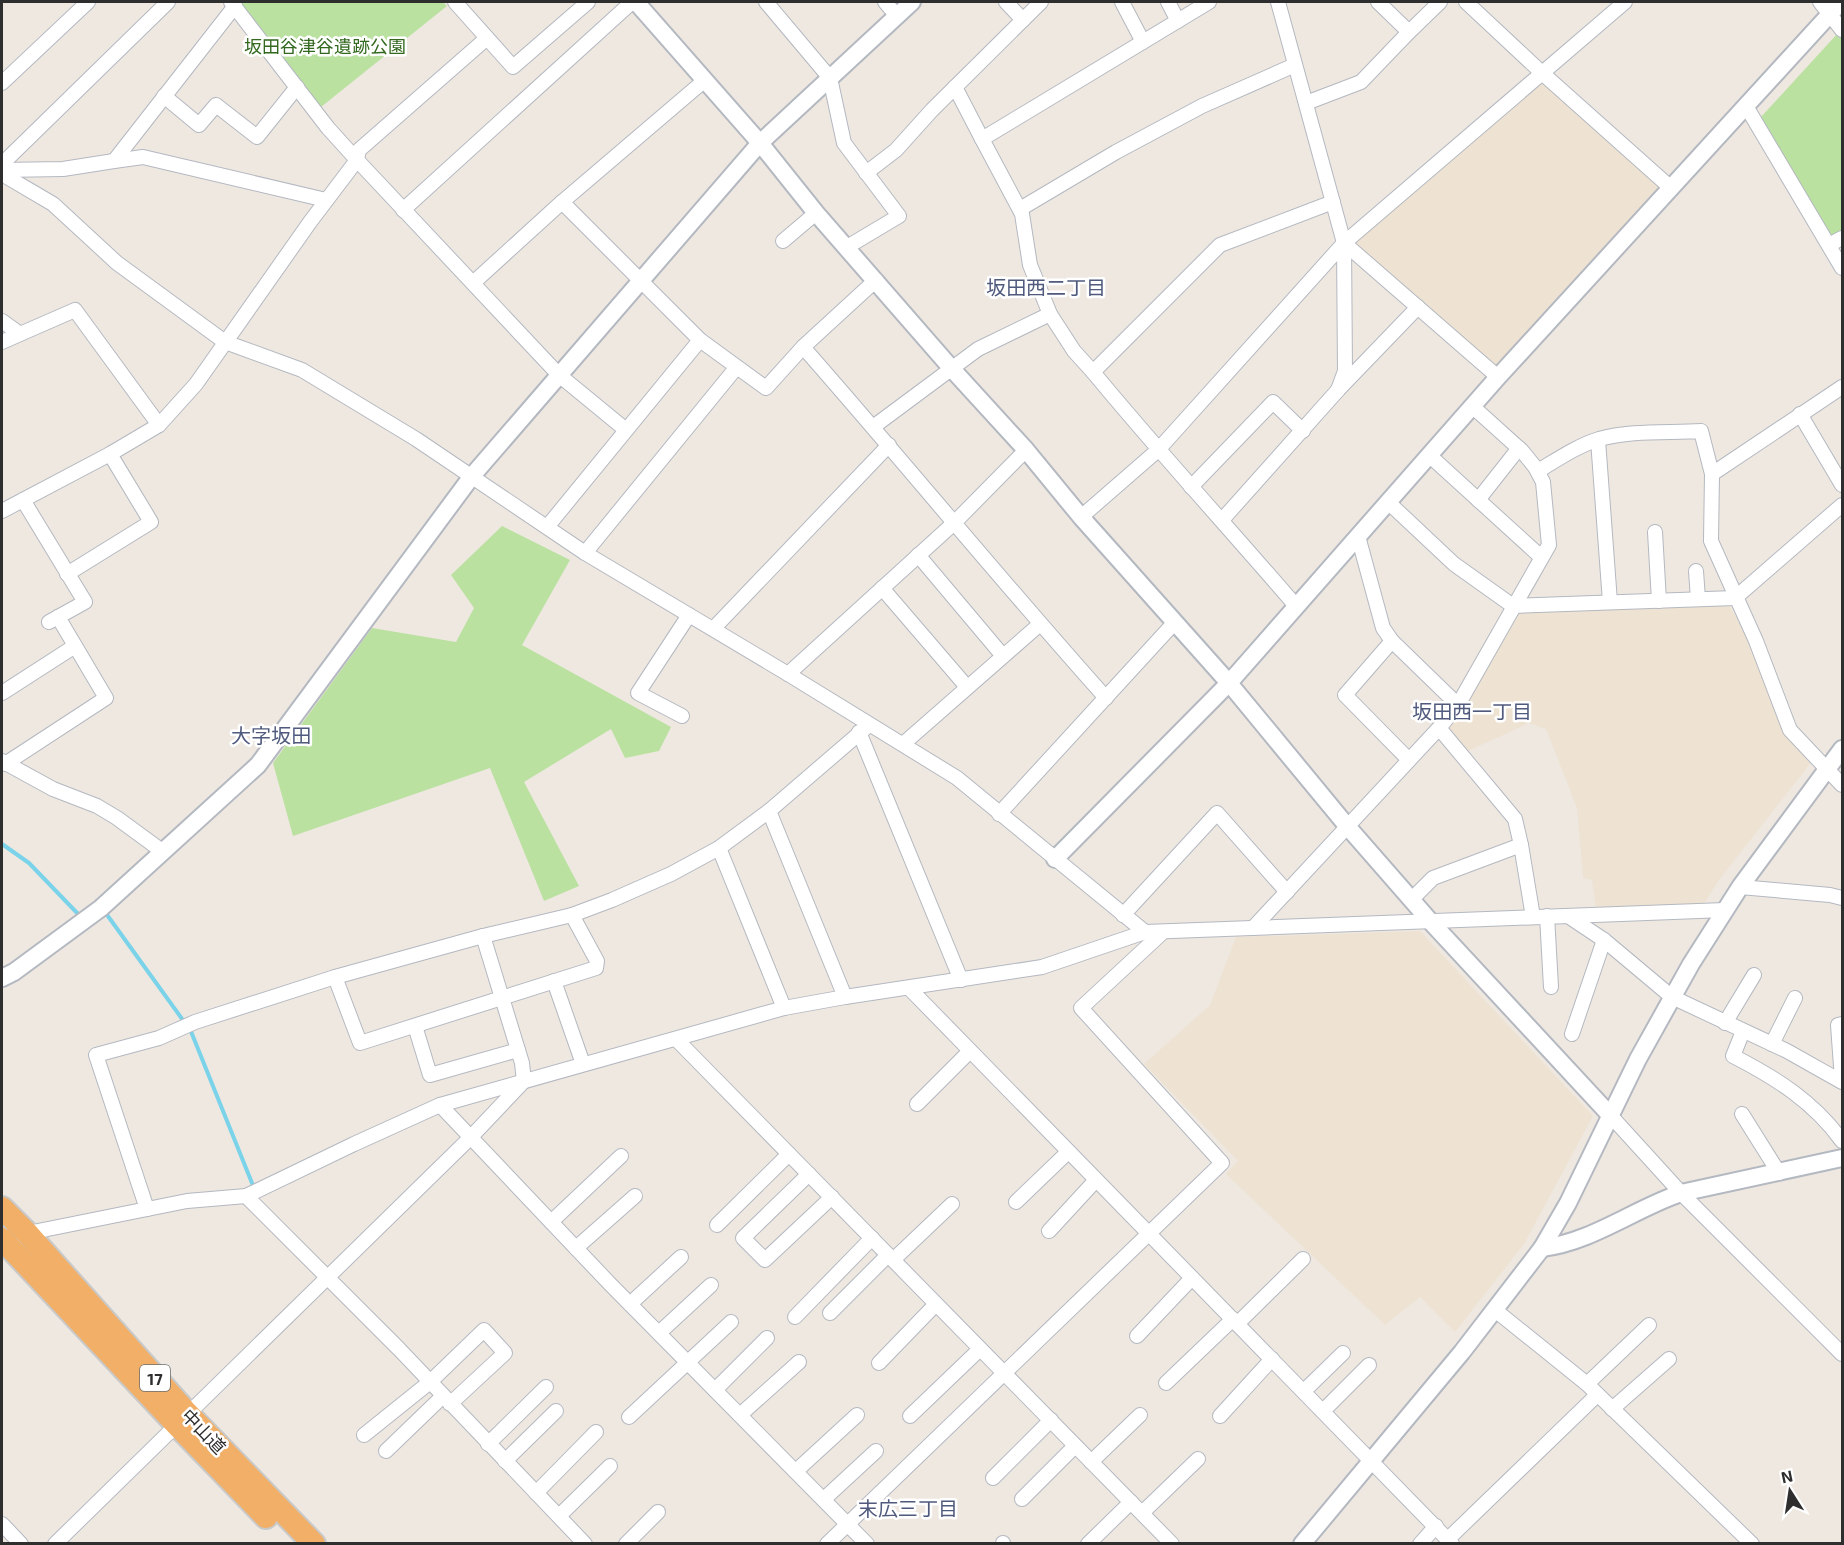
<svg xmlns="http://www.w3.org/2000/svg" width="1844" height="1545" font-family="'Exo 2','Noto Sans JP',sans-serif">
  <rect width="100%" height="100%" fill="#eee8e1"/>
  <g fill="#eee3d2">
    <polygon points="1541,72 1671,188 1498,377 1344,243"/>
    <polygon points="1728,603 1750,643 1788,738 1813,760 1719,880 1704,904 1596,909 1592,880 1583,878 1577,808 1546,729 1529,723 1466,752 1450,736 1449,726 1462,710 1521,611"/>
    <polygon points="1420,931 1593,1116 1524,1244 1455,1332 1420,1297 1385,1325 1226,1174 1238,1161 1144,1064 1210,1005 1236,937"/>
  </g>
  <g fill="#bbe1a1">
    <polygon points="240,2 443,2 447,6 316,111 235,6"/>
    <polygon points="1838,33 1842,39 1842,233 1832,239 1760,118"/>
    <polygon points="502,526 570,560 522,645 671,727 659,751 625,758 611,729 524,782 579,886 544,901 490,768 293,836 273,763 372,628 456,642 474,608 451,575"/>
  </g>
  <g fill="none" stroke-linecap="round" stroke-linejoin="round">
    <g stroke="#7bd3ea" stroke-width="4">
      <polyline points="2,844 29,863 80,916"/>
      <polyline points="105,912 185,1023"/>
      <polyline points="190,1029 254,1188"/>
    </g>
    <defs>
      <g id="minor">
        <polyline points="231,2 328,128 357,160 559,375 626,430"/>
        <polyline points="455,2 513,67 588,2"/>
        <polyline points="766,2 830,78 844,143 899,216 847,247"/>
        <polyline points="885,2 897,16"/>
        <polyline points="1006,2 1023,20"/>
        <polyline points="1122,2 1143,42"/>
        <polyline points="1168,2 1178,21"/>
        <polyline points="1278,2 1344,243 1345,371 1338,390"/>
        <polyline points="1378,2 1409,32 1440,2"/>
        <polyline points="1466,2 1541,72 1671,188"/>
        <polyline points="1820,2 1842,30"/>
        <polyline points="2,83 88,2"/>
        <polyline points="955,87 982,139 1209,2"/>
        <polyline points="164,96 199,125 216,105 257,137 297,87"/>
        <polyline points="1306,103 1361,82 1409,32"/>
        <polyline points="1746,106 1842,268"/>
        <polyline points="982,139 1022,214 1030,265 1050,314 1074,351 1093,372"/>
        <polyline points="114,161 143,157 326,200"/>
        <polyline points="2,164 168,2"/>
        <polyline points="2,170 63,169 114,161 235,6"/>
        <polyline points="866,173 896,150 932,110 1041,2"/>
        <polyline points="2,174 53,204 117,263 225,342 302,370 416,439 585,553 788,674 957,778 1145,932"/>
        <polyline points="562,202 705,80"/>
        <polyline points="1020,209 1116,152 1202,106 1295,65"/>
        <polyline points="403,210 632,2"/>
        <polyline points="783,241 816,213"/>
        <polyline points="1344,243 1498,377"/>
        <polyline points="1829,245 1842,238"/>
        <polyline points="473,283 562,202 700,340 766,388 803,347 876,280"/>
        <polyline points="2,321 20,334 75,310 159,425"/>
        <polyline points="2,342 20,334"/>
        <path d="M803 347C905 463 1003 583 1106 698"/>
        <polyline points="1842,387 1712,474 1711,541 1756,641 1790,730 1842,785"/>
        <polyline points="1800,414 1842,485"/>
        <polyline points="873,427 978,349 1050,314"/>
        <polyline points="1598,440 1610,602"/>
        <polyline points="1429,455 1541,557"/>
        <path d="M1538 471C1558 459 1577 446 1599 439 1631 430 1668 433 1701 431L1712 474"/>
        <polyline points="1191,487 1273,402 1303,431"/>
        <polyline points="23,500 85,602 49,622"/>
        <polyline points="1478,500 1519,448"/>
        <polyline points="1388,502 1454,564 1513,606 1735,598 1842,505"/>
        <polyline points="2,511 110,454 159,425 196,384 310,222 357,160 359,150 487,38"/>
        <polyline points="1081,517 1158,450 1344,243 1625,2"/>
        <polyline points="1222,520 1338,390 1418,307"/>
        <polyline points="547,527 700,340"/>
        <polyline points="1655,532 1659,601"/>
        <polyline points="1358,536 1383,628 1392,641 1458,705"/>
        <polyline points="585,553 736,368"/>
        <polyline points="918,555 1003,656"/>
        <polyline points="1696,571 1698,599"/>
        <polyline points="67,574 151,522 110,454"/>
        <polyline points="882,588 967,687"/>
        <path d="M1296 606C1229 528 1159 452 1093 372L1220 245 1333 202"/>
        <polyline points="713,629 889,445"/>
        <polyline points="1392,641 1345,695 1409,760"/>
        <polyline points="788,674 954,523 1026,450"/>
        <polyline points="2,693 75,646"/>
        <polyline points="682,716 638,693 689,615"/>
        <polyline points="1439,728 1515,819 1521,845 1533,917"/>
        <polyline points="859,732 961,980"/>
        <polyline points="903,744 1040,624"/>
        <polyline points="2,761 53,789 97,806 117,818 162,851"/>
        <polyline points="5,764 106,698 58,617"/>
        <polyline points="769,811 845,997"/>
        <polyline points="999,814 1175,622"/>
        <polyline points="719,848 784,1008"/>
        <polyline points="1740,887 1830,895 1842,898"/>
        <polyline points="1411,900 1433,878 1521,845"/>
        <polyline points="1123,915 1217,813 1287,892"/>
        <polyline points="1547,916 1551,987"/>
        <polyline points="1568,916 1604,940 1672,997 1787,1051 1842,1082"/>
        <polyline points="1253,928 1439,728 1458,705 1549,545 1543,482 1535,467 1522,451 1472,406"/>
        <polyline points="335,977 360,1043 596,968 597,961 572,915"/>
        <polyline points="554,981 583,1064"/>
        <polyline points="909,988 1452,1544"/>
        <polyline points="1725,1023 1754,975"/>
        <polyline points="1842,1024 1838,1025 1842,1080"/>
        <polyline points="415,1026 430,1075 518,1050"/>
        <path d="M1743 1031 1733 1056C1776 1078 1814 1102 1842 1141"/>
        <polyline points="1572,1034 1604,940"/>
        <polyline points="676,1039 1172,1544"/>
        <polyline points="1772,1044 1795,998"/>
        <polyline points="917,1104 970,1051"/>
        <polyline points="440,1105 610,1284 867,1544"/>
        <polyline points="1742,1114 1779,1173"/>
        <polyline points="1610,1115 1681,1193 1842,1354"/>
        <polyline points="809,1174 743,1238 765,1260 832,1197"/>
        <polyline points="246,1196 399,1349 585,1544"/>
        <polyline points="1016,1202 1068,1152"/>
        <polyline points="147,1209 96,1055 159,1038 195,1022 335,977 483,936 572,915 612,900 671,874 719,848 769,811 869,725"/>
        <polyline points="551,1222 621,1156"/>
        <polyline points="717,1225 789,1154"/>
        <polyline points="1049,1231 1096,1180"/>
        <polyline points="23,1234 187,1201 246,1196 354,1144 440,1105 784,1008 845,997 1042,967 1145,932 1725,910"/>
        <polyline points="576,1248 635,1196"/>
        <polyline points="893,1260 952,1204"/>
        <polyline points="630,1304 681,1257"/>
        <polyline points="1495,1310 1587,1384 1752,1544"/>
        <polyline points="830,1313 888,1255"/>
        <polyline points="795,1317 872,1238"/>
        <polyline points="1237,1324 1303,1259"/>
        <polyline points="659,1333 711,1285"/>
        <polyline points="1137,1336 1192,1278"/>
        <polyline points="879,1363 936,1304"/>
        <polyline points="1166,1383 1233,1319"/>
        <polyline points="1587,1384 1649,1325"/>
        <polyline points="715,1390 767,1338"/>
        <polyline points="1304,1391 1343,1353"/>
        <polyline points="1612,1409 1669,1359"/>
        <polyline points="1323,1411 1369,1365"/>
        <polyline points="740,1415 799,1362"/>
        <polyline points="910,1416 980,1349"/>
        <polyline points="1220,1416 1272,1359"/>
        <polyline points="629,1417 731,1322"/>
        <polyline points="364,1435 430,1382 484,1330 505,1353 450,1404"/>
        <polyline points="488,1444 546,1387"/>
        <polyline points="386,1451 443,1396"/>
        <polyline points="505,1461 556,1411"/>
        <polyline points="1091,1462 1140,1415"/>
        <polyline points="796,1471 857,1415"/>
        <polyline points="993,1478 1051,1420"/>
        <polyline points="536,1493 596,1432"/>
        <polyline points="824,1499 876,1451"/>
        <polyline points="1022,1499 1075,1446"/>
        <polyline points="1142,1513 1198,1459"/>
        <polyline points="559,1516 610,1466"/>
        <polyline points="2,1524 21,1544"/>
        <polyline points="1448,1539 1597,1395"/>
        <polyline points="55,1544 470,1138 524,1081 522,1063 483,936"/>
        <polyline points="626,1544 658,1512"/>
        <polyline points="827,1544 1222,1163 1081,1008 1163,932"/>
        <polyline points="1003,1544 1003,1543"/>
        <polyline points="1088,1544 1131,1502"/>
        <polyline points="1420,1544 1436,1526"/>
      </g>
      <g id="tertiary">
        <polyline points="636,2 760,143 816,213 952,369 1026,450 1081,517 1229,683 1347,826 1430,921 1610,1115"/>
        <polyline points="1055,859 1229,683 1498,377 1841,2"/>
        <polyline points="2,978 14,972 101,908 258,765 472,476 760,143 912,2"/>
        <path d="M1542 1248C1592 1242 1634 1209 1681 1193L1842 1158"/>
        <polyline points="1302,1544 1462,1352 1542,1248 1568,1203 1638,1059 1691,964 1740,887 1842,749"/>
      </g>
      <g id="trunk">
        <polyline points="2,1208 27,1233 187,1413 314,1544"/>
        <polyline points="2,1239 176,1424 266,1517"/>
      </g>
    </defs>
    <use href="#minor" stroke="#b4b8c0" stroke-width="16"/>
    <use href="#tertiary" stroke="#b4b8c0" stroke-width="20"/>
    <use href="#trunk" stroke="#c9c9c9" stroke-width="26"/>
    <use href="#minor" stroke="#fff" stroke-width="14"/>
    <use href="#tertiary" stroke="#fff" stroke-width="16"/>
    <use href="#trunk" stroke="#f1af67" stroke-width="22"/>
  </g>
  <g text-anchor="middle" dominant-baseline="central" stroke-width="5" stroke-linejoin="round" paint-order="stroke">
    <rect fill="#fff" stroke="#6d6d6d" stroke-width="1.5" x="140" y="1365" width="30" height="26" rx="4.5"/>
    <g font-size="16" font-weight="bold" fill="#2e2e2e">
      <text x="155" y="1378">17</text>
    </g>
    <g font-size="18" fill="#33691f" stroke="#fff">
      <text x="325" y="46">坂田谷津谷遺跡公園</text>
    </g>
    <g font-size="18" fill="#2e2e2e" stroke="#fff">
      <text transform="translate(204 1431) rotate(46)">中山道</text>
    </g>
    <g font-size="20" fill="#4f5a7d" stroke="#fff">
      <text x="1046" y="287">坂田西二丁目</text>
      <text x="1472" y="711">坂田西一丁目</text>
      <text x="271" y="735">大字坂田</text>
      <text x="908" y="1508">末広三丁目</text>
    </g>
  </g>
  <rect width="1844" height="1545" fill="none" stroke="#2e2e2e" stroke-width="6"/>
  <g transform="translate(1790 1491) rotate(348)" stroke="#ffffff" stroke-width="4.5" paint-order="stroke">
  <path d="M0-4.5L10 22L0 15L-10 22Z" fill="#2e2e2e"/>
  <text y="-9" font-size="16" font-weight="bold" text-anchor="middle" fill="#2e2e2e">N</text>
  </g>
</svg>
